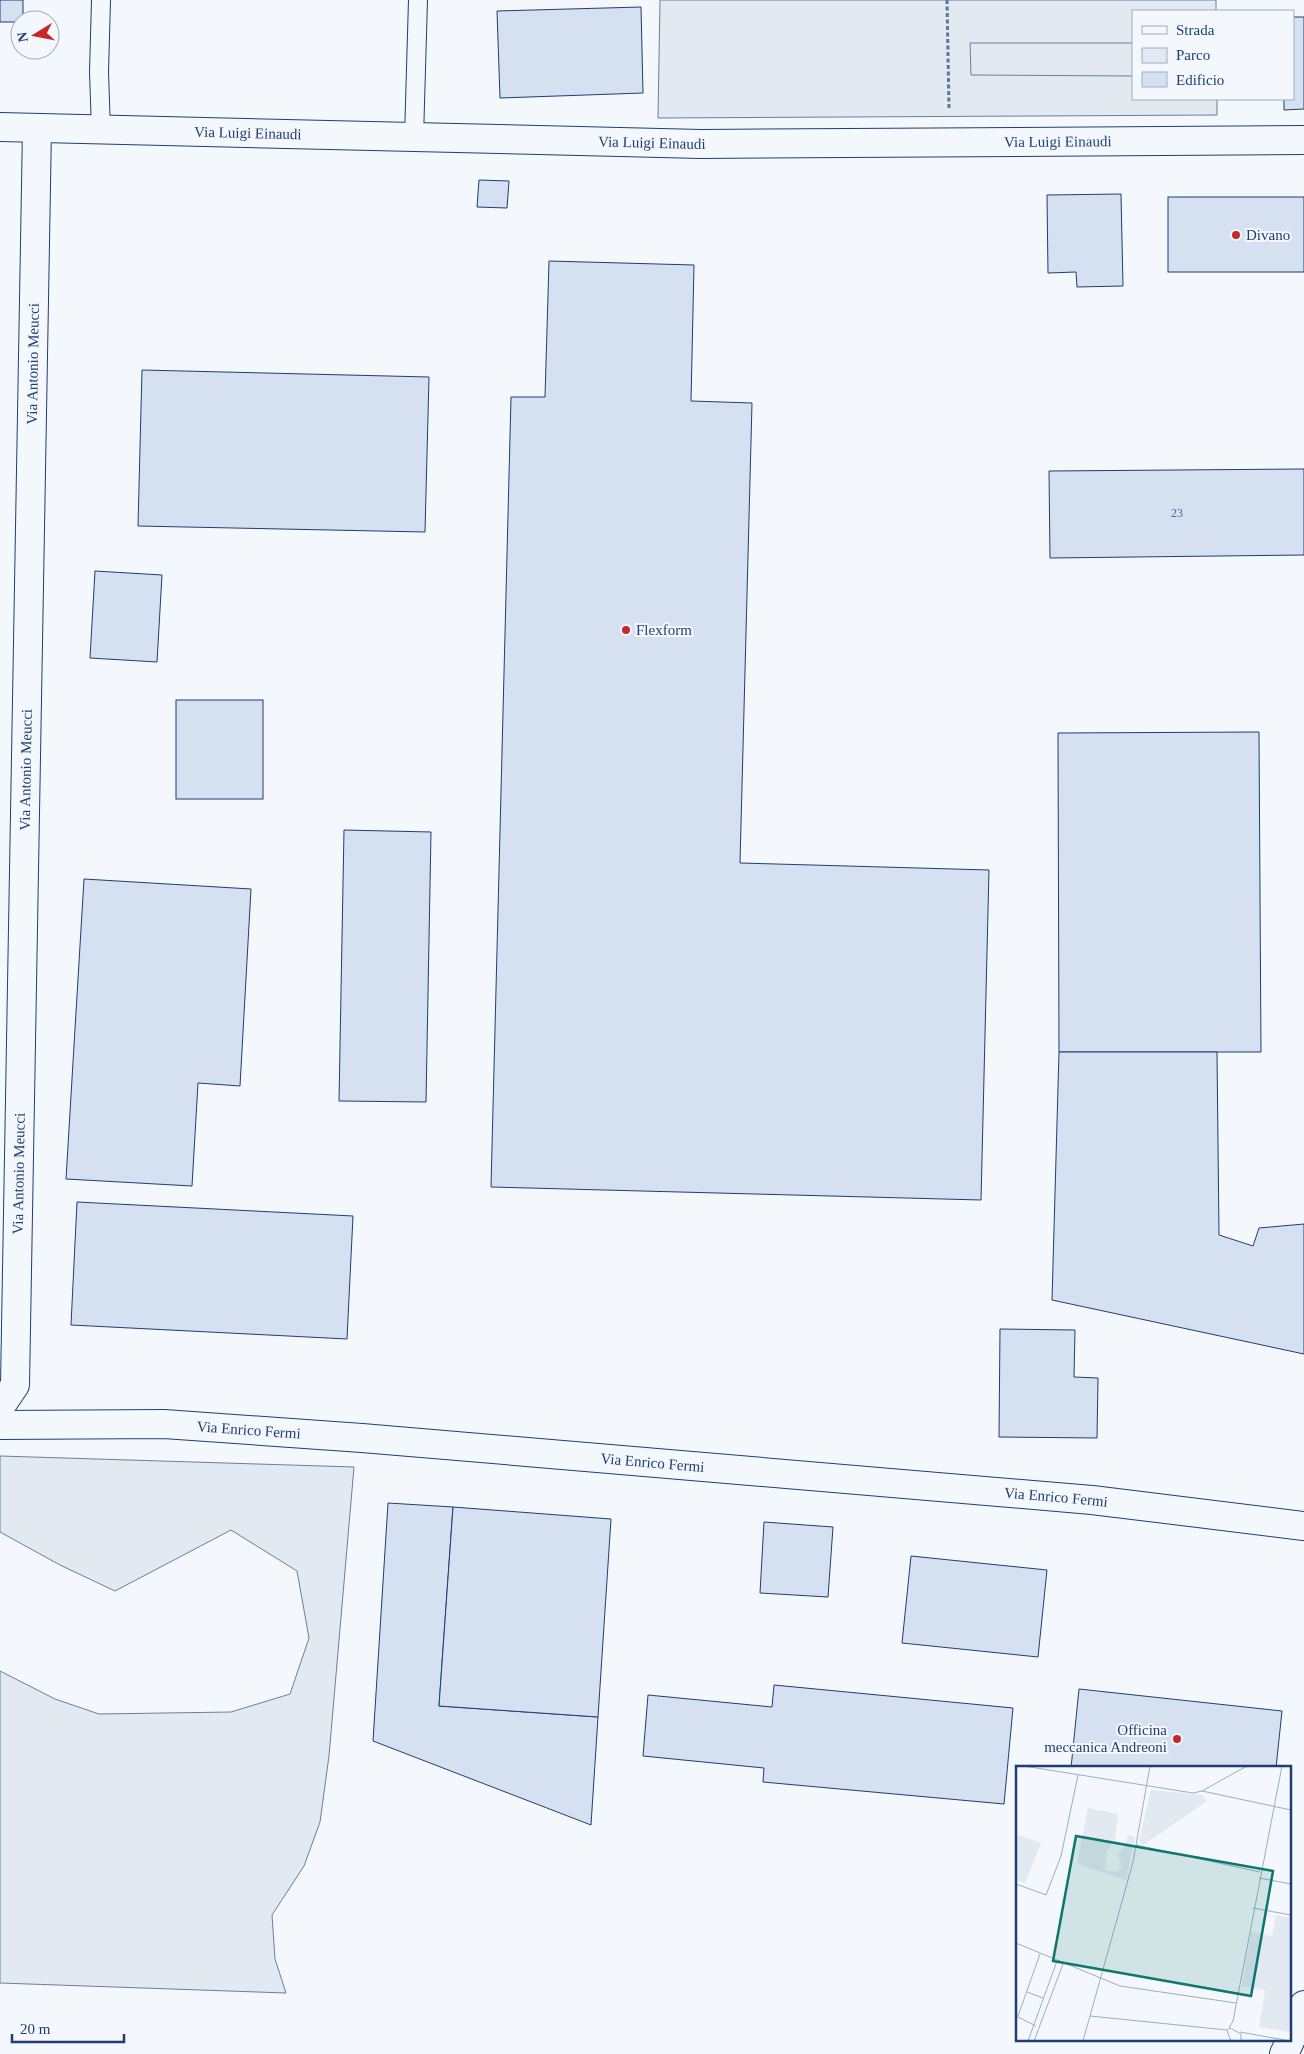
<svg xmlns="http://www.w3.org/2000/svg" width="1304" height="2054" font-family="Georgia,serif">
  <rect width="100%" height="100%" fill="#f4f7fb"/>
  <g fill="#e3e9f0" stroke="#687fa3">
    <polygon points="660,0 1216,0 1216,11 1133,11 1133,99 1217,99 1217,115 658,118"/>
    <polygon points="0,1456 354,1467 329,1756 320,1822 304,1866 272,1915 275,1959 286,1993 0,1983 0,1671 55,1699 99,1714 231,1712 290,1694 309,1638 297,1571 231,1530 115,1591 60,1565 0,1532"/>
  </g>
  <polygon fill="#e3e8f0" stroke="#687fa3" points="970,43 1133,43 1133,76 971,75"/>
  <g fill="#d5e0f0" stroke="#1d3f73">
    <polygon points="0,0 23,0 23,20 20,20 20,22 0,22"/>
    <polygon points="641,7 643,93 500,98 497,11"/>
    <polygon points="1293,17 1304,17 1304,109 1284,110 1284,99 1293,99"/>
    <polygon points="479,180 509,181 507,208 477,207"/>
    <polygon points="1121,194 1123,286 1077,287 1076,272 1048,273 1047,195"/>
    <rect x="1168" y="197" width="136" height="75"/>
    <polygon points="549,261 694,265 691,401 752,403 740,863 989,870 981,1200 491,1187 511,397 545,397"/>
    <polygon points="142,370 429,377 425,532 138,526"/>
    <polygon points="1304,469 1304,555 1050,558 1049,471"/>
    <polygon points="95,571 162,575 157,662 90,658"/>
    <rect x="176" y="700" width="87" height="99"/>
    <polygon points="1259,732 1261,1052 1059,1052 1058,733"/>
    <polygon points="344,830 431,832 426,1102 339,1101"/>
    <polygon points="84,879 251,889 240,1086 198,1083 192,1186 66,1179"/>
    <polygon points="1059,1052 1217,1052 1219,1235 1253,1246 1259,1228 1304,1224 1304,1354 1052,1300"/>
    <polygon points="77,1202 353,1216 347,1339 71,1325"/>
    <polygon points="1000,1329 1075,1330 1074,1377 1098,1378 1097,1438 999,1437"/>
    <polygon points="388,1503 453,1507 439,1706 598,1717 591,1825 373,1741"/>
    <polygon points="453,1507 611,1519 598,1717 439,1706"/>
    <polygon points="764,1522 833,1527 828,1597 760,1593"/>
    <polygon points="911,1556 1047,1570 1038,1657 902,1643"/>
    <polygon points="774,1685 1013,1708 1004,1804 763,1782 764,1768 643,1756 648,1695 772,1707"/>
    <polygon points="1079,1689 1282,1711 1276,1768 1071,1768"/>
  </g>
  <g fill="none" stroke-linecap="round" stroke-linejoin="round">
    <defs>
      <g id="service">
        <polyline points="101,0 99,72 101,130"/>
        <polyline points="414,138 418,0"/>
      </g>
      <g id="minor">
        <path id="s1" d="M0 1407 15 1385 37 128"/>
        <path id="s2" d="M0 1425 164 1424 362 1438 1092 1500 1304 1526"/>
        <polyline points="1284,2054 1299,2022 1304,2005"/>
      </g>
      <g id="tertiary">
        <path id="s3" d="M0 127 701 144 1304 140"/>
      </g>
    </defs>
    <use href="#service" stroke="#1d3f73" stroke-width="20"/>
    <use href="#minor" stroke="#1d3f73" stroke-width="30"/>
    <use href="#tertiary" stroke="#1d3f73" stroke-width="30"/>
    <polyline stroke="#5e769c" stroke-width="3" stroke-dasharray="4 2.5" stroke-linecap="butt" points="947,0 949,109"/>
    <use href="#service" stroke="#f4f7fb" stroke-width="18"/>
    <use href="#minor" stroke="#f4f7fb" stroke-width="28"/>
    <use href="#tertiary" stroke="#f4f7fb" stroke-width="28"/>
  </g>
  <g fill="#c62828" stroke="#f4f7fb" stroke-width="2">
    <circle cx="1236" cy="235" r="5"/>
    <circle cx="626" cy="630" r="5"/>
    <circle cx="1177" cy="1739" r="5"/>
  </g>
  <g text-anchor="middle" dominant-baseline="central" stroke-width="4" stroke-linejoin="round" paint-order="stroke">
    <g font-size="12" fill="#4b6792">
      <text x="1177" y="513">23</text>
    </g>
    <g font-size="15" fill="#1d3f73" stroke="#f4f7fb">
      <text stroke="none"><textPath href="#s3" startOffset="248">Via Luigi Einaudi</textPath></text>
      <text stroke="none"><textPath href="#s3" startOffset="1058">Via Luigi Einaudi</textPath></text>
      <text stroke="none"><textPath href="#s3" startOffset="652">Via Luigi Einaudi</textPath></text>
      <text stroke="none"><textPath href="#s1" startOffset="1048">Via Antonio Meucci</textPath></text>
      <text stroke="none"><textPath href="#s1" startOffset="642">Via Antonio Meucci</textPath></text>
      <text stroke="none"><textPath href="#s1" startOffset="238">Via Antonio Meucci</textPath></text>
      <text stroke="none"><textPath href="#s2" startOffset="249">Via Enrico Fermi</textPath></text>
      <text stroke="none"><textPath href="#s2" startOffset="654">Via Enrico Fermi</textPath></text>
      <text stroke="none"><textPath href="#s2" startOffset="1059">Via Enrico Fermi</textPath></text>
    </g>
    <g font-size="15" fill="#1d3f73" stroke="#f4f7fb" text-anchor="start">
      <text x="1246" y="235">Divano</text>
      <text x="636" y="630">Flexform</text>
      <text x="1167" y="1730" text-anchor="end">Officina<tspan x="1167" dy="17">meccanica Andreoni</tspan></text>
    </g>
  </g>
  <g transform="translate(1016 1766)">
    <rect width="275" height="275" fill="#f4f7fb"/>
    <path d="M135 24 186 29 191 35 127 79 123 75ZM72 42 102 48 99 73 91 85 89 104 101 106 106 101 102 89 110 78 112 69 119 71 110 114 61 98ZM0 68 25 77 9 117 0 113ZM260 149 275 152V266L243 261 249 224 226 220 235 166 256 170Z" fill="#e3e9f0"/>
    <path fill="none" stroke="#9eadc5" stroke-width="1" d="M8 0 177 27 186 25 231 0M186 25 275 44M120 79 244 106M243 112 275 118M0 118 30 129 45 90 62 9M237 142 275 149M0 177 104 220 220 237M11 226 27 232M0 250 20 260M2 250 24 188M74 250 211 264M213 262 217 255 266 0M224 266 274 275M12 275 41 195M18 275 47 198M67 275 117 96 134 0M215 275 211 265 214 262 225 268V275"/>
    <path fill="#0f766e" fill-opacity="0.15" stroke="#0f766e" stroke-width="2.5" d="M60 70 257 105 235 230 37 195Z"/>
    <rect width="275" height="275" fill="none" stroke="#1d3f73" stroke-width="2.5"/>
  </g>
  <rect x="1132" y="10" width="162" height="90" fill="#f4f7fb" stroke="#9eadc5"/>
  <rect x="1142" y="26" width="25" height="8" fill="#f4f7fb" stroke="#9eadc5"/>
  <text x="1176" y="35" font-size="15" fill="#1d3f73">Strada</text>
  <rect x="1142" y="48" width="25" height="15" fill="#e3e9f0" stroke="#9eadc5"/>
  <text x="1176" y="60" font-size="15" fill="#1d3f73">Parco</text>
  <rect x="1142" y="72" width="25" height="15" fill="#d5e0f0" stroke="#9eadc5"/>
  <text x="1176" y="85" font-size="15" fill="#1d3f73">Edificio</text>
  <g transform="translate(35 35) rotate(260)"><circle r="24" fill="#f4f7fb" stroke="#9eadc5"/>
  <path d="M0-4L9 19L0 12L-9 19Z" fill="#c62828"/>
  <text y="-8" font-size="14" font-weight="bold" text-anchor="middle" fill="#1d3f73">N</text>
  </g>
  <path d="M12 2034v8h112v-8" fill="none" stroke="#1d3f73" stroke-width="2.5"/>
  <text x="20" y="2034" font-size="15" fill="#1d3f73" stroke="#f4f7fb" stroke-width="4" paint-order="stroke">20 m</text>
</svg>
